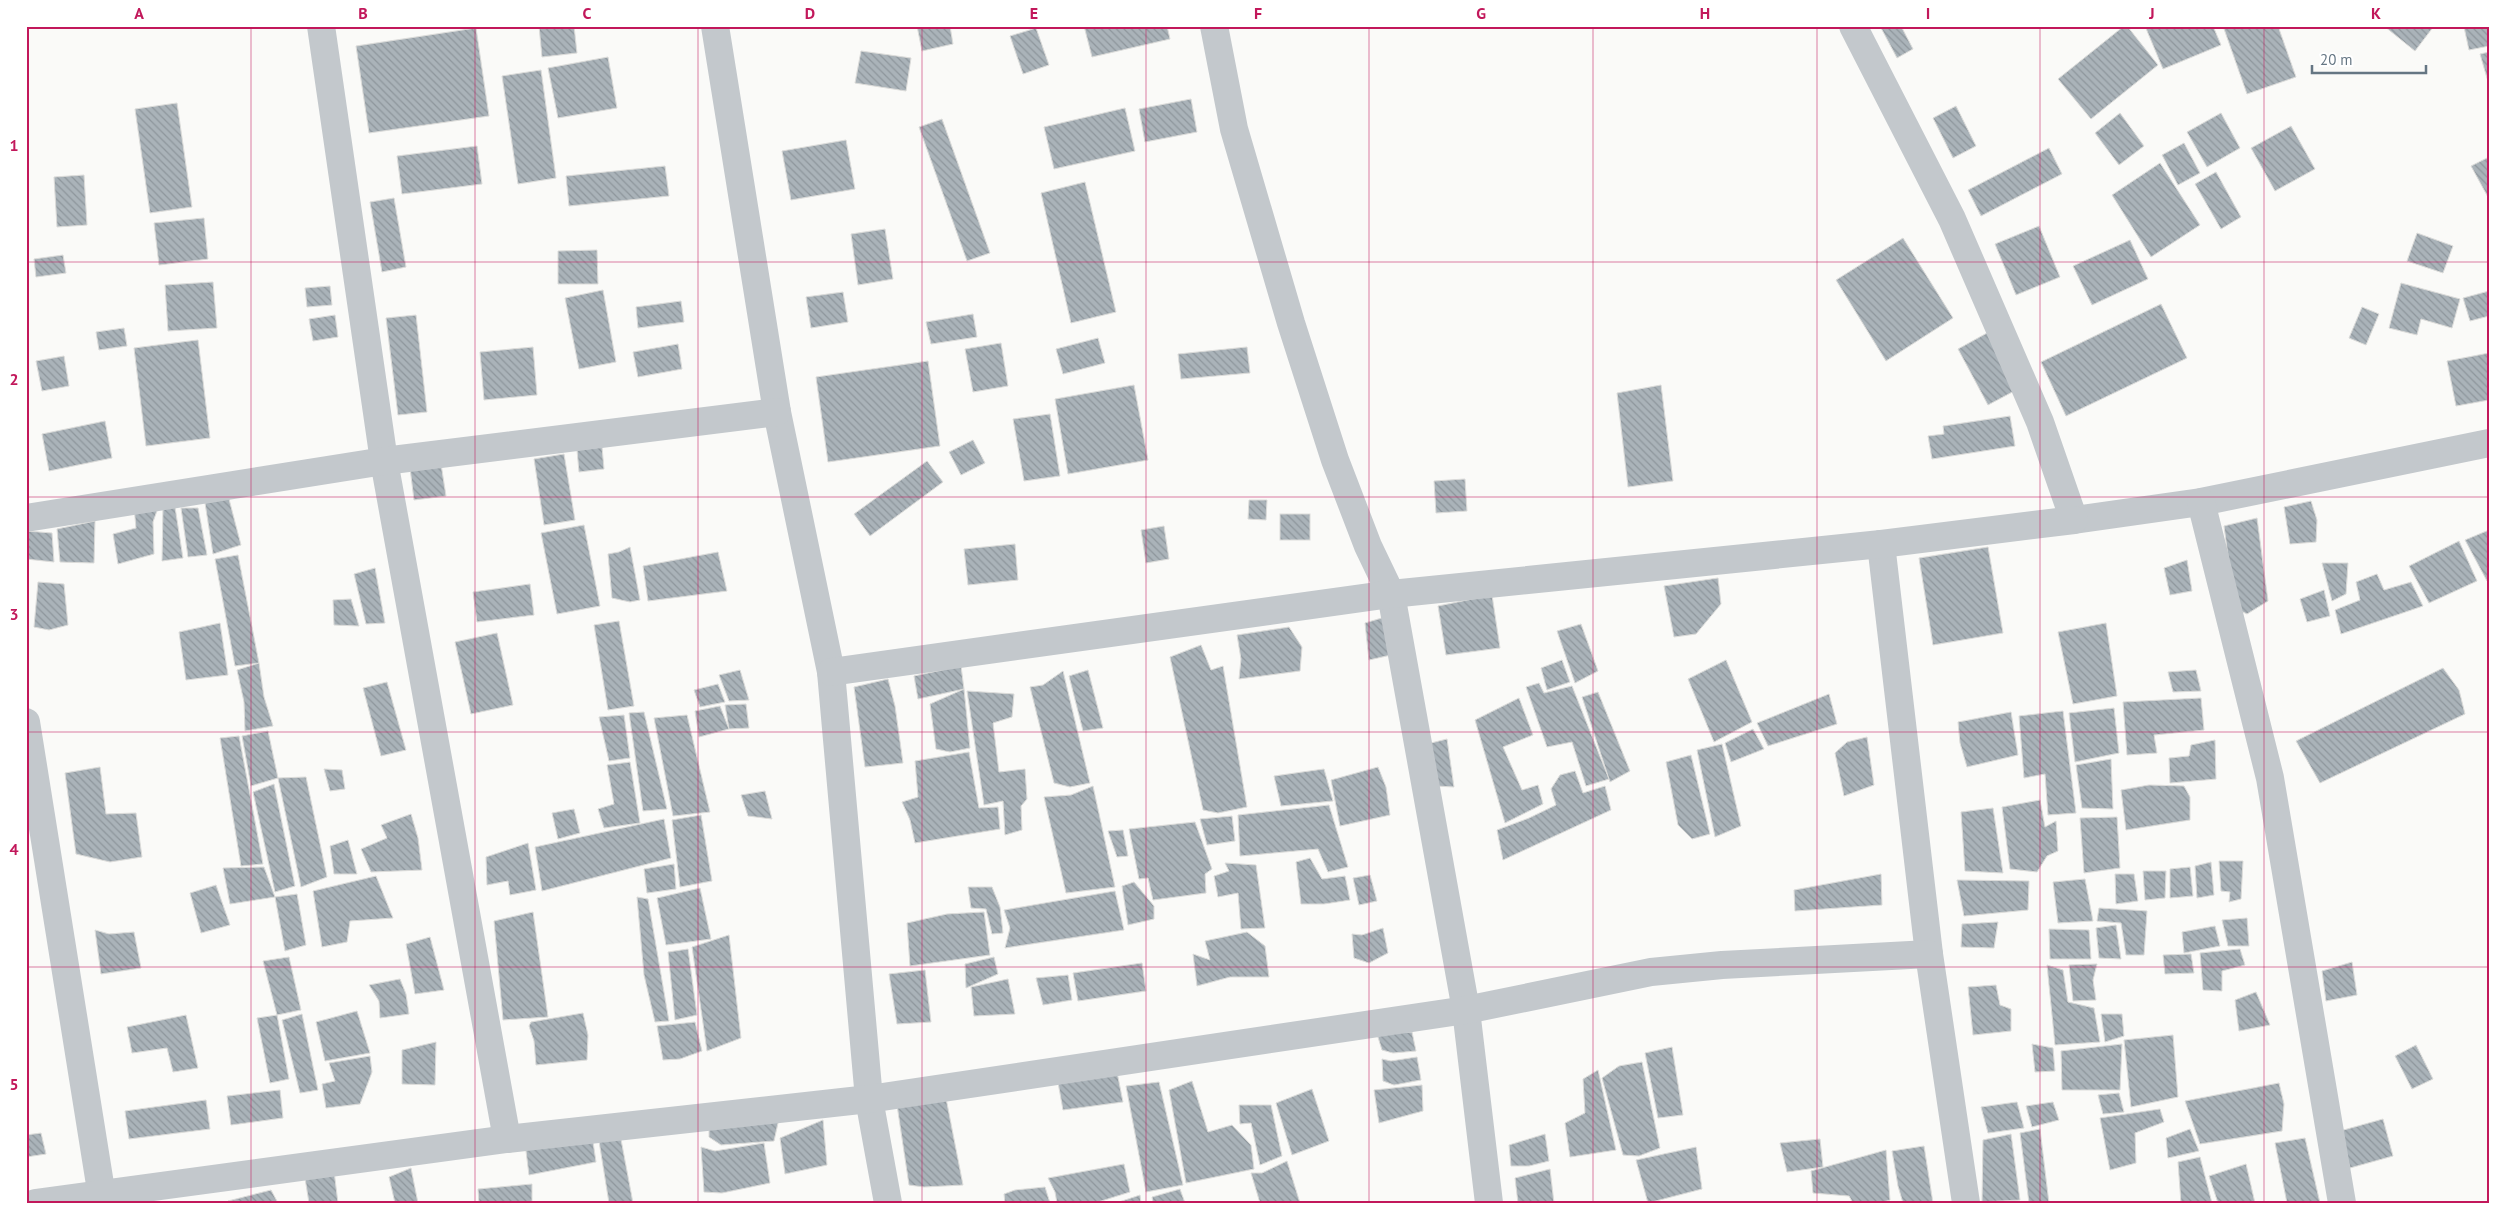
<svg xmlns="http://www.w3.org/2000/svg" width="2515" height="1229" font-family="'PT Sans',sans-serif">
  <defs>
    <pattern id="building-back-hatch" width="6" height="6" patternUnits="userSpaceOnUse" patternTransform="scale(1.25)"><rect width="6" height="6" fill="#aab3b9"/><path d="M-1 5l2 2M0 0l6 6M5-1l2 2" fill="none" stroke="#8e969c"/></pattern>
  </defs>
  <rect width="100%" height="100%" fill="#fafaf8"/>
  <g fill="url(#building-back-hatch)" stroke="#dcdcda">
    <polygon points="539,26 574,26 577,53 542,57"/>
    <polygon points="917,26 950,26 953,44 922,51"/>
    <polygon points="1084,26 1167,26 1170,39 1092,57"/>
    <polygon points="1880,26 1901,26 1913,49 1897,58"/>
    <polygon points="2124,26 2127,26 2158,65 2091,119 2058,79"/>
    <polygon points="2145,26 2213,26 2221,45 2163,69"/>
    <polygon points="2223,26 2278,26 2296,77 2247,94"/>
    <polygon points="2384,26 2434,26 2415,51"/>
    <polygon points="2488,26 2489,46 2469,50 2464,27"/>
    <polygon points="476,28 489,116 369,133 356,46"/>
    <polygon points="1036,28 1049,65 1023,74 1010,36"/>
    <polygon points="861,51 911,58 906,91 855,83"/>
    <polygon points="2489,52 2489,85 2480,54"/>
    <polygon points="608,57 617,108 558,118 548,68"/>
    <polygon points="541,70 556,178 518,184 502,76"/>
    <polygon points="1191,99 1197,132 1145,142 1139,109"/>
    <polygon points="177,103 192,207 150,213 135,109"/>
    <polygon points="1956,106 1976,146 1953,158 1933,118"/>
    <polygon points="1125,108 1135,151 1054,169 1044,127"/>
    <polygon points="2120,113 2144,146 2119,165 2095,133"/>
    <polygon points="2221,113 2240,148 2207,167 2187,132"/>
    <polygon points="942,119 990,253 967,261 919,127"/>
    <polygon points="2291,126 2315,169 2275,191 2251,148"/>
    <polygon points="846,140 855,189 791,200 782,151"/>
    <polygon points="2184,143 2200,173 2178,185 2162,155"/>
    <polygon points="477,146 482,184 402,194 397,156"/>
    <polygon points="2049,148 2062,174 1981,216 1968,190"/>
    <polygon points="2489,157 2489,199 2471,166"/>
    <polygon points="2160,163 2200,225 2151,257 2112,195"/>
    <polygon points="665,166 669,196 569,206 566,176"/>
    <polygon points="2216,172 2241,217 2221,229 2195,184"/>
    <polygon points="84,175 87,225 57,227 54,177"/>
    <polygon points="1085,182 1116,312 1071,323 1041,193"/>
    <polygon points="394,198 406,267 382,272 370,202"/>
    <polygon points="204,218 208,259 159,265 154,223"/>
    <polygon points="2039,226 2060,277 2016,295 1995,244"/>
    <polygon points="885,229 893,279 858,285 851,234"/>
    <polygon points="2417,233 2453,246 2443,273 2407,261"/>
    <polygon points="1903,238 1953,318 1886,361 1836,280"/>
    <polygon points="2130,240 2148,279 2092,305 2073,266"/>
    <polygon points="597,250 598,284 558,284 558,251"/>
    <polygon points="63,255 66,273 36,277 34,259"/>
    <polygon points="213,282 217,328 168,331 165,285"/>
    <polygon points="2401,283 2460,299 2452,328 2421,319 2417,335 2389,328"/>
    <polygon points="330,286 332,305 307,307 305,288"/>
    <polygon points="603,290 616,362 579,369 565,298"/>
    <polygon points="2489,291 2489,316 2470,321 2463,298"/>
    <polygon points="843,292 848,322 811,328 806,297"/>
    <polygon points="681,301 684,322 638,328 636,307"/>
    <polygon points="2161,304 2187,358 2066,416 2041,362"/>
    <polygon points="2362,307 2379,314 2366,345 2349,338"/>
    <polygon points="973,314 977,337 931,344 926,322"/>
    <polygon points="335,315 338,337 313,341 309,319"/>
    <polygon points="416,315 427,412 398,415 386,318"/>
    <polygon points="124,328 127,346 99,350 96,332"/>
    <polygon points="1987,333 2018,389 1988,405 1958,349"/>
    <polygon points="1098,338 1105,363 1063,374 1056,349"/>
    <polygon points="198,340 210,438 146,446 134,348"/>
    <polygon points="1001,343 1008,386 973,392 965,349"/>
    <polygon points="678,344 682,369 638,377 633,352"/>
    <polygon points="533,347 537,395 484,400 480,352"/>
    <polygon points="1247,347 1250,373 1181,379 1178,354"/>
    <polygon points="2489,353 2489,400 2456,406 2447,361"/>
    <polygon points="64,356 69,386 42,391 36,361"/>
    <polygon points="928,361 940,446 828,462 816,377"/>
    <polygon points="1134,385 1148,460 1068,474 1055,399"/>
    <polygon points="1661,385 1673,481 1628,487 1617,393"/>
    <polygon points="1050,414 1060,476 1024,481 1013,419"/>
    <polygon points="2010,416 2015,446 1932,459 1928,436 1944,434 1943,426"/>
    <polygon points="105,421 112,458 49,471 42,434"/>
    <polygon points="973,440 985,463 961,475 949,452"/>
    <polygon points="602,447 604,469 579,472 577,450"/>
    <polygon points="564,454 575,520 544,525 534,459"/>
    <polygon points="927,461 943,482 870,536 854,514"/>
    <polygon points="441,464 446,496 414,500 410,468"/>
    <polygon points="1465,479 1467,511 1436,513 1434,481"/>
    <polygon points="229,499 241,545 213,554 205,503"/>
    <polygon points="1249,500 1267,500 1266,520 1248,519"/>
    <polygon points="2311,501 2317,520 2316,542 2290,544 2284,507"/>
    <polygon points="134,507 158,508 153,522 154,554 118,564 113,534 136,528"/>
    <polygon points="163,507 175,507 183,558 162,561"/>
    <polygon points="181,508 198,508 207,555 188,557"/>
    <rect x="1280" y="514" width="30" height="26"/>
    <polygon points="2257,518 2268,601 2247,614 2235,608 2224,526"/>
    <polygon points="95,521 94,563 60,562 57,529"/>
    <polygon points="584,525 600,606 557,614 541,533"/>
    <polygon points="1164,526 1169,559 1146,563 1141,530"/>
    <polygon points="2489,530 2489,581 2487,581 2465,540"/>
    <polygon points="26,531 52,533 54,562 26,559"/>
    <polygon points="2459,541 2477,581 2429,603 2409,566"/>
    <polygon points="1015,544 1018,580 968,585 964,549"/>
    <polygon points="630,547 640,600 630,602 612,598 608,554 619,552"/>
    <polygon points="1988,547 2003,633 1933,645 1919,558"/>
    <polygon points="718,552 727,591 648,601 643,566"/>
    <polygon points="238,555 259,663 235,666 215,559"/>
    <polygon points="2187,560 2192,591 2170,595 2164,568"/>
    <polygon points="2322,563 2348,563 2346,594 2332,601"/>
    <polygon points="375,568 385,623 366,624 354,574"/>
    <polygon points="2377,574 2384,590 2411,582 2423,606 2341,634 2335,610 2360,600 2356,582"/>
    <polygon points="1718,578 1721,604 1696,634 1674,637 1664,586"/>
    <polygon points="38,582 64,584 68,625 49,630 34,627"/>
    <polygon points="530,584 534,615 477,622 473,592"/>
    <polygon points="2324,590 2330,616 2307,622 2300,599"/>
    <polygon points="1492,595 1500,648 1446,655 1438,606"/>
    <polygon points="351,599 359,626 334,625 333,600"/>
    <polygon points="1385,617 1391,655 1369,660 1365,623"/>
    <polygon points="619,621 634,706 608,710 594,625"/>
    <polygon points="220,623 228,675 186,680 179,632"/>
    <polygon points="2106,623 2117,696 2073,704 2058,632"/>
    <polygon points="1581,624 1598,671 1575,683 1557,631"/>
    <polygon points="1289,627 1302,647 1300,671 1239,679 1241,659 1237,635"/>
    <polygon points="497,633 513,705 471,714 455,642"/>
    <polygon points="1201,645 1211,670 1223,666 1247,807 1218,813 1203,810 1170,657"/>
    <polygon points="1562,660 1570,682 1547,690 1541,668"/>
    <polygon points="1726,660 1752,722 1714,742 1688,679"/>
    <polygon points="259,663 264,697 273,726 245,731 244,702 237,670"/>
    <polygon points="961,666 964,689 918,699 914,676"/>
    <polygon points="2443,668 2459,690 2465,714 2320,783 2296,741"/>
    <polygon points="740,670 749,700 729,701 719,675"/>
    <polygon points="1088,670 1103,728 1083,731 1069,676"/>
    <polygon points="2196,670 2201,691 2173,692 2168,672"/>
    <polygon points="1063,671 1090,783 1070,787 1054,783 1030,687 1043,685"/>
    <polygon points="888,679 895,706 903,763 865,767 854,687"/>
    <polygon points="387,682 406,750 381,756 363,688"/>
    <polygon points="1539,683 1544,693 1572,686 1609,779 1586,786 1572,742 1547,747 1526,687"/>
    <polygon points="718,684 725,702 700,707 694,690"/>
    <polygon points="964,689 970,748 950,752 936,749 930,704"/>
    <polygon points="967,691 1014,694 1012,717 993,723 999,772 1025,769 1027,799 1021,806 1022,830 1005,835 1003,801 984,805"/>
    <polygon points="1598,692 1630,771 1610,782 1582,697"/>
    <polygon points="1829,694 1837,724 1768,746 1757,723"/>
    <polygon points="1519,698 1533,735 1503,747 1522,790 1538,785 1543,804 1505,823 1475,720"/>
    <polygon points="2201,698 2204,730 2154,735 2157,753 2127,755 2123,702"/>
    <polygon points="746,704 749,728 729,729 725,705"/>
    <polygon points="720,706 729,729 699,737 695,711"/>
    <polygon points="2114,708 2119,753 2075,762 2069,713"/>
    <polygon points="2063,711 2076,813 2048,815 2045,774 2024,778 2019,716"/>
    <polygon points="644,712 667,809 643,811 629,713"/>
    <polygon points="2011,712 2018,755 1967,767 1960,743 1958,722"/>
    <polygon points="624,715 630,758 609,761 599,717"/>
    <polygon points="687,715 710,812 673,816 654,718"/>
    <polygon points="1753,729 1764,749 1731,762 1725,743"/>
    <polygon points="268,731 278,778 251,786 242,736"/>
    <polygon points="239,736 263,864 241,866 220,738"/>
    <polygon points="1867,737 1874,785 1844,796 1835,753 1847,742"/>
    <polygon points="1447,739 1454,787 1436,786 1427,744"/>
    <polygon points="2215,740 2216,779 2170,783 2169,758 2189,756 2191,745"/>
    <polygon points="1722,744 1741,826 1715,837 1697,750"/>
    <polygon points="969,752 979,808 998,807 1000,829 915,843 910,820 902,802 918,797 915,761"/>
    <polygon points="1691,755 1710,834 1692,839 1678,825 1666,762"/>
    <polygon points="2111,759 2113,809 2082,808 2076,765"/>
    <polygon points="630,762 640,823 604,828 598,809 614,804 607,765"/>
    <polygon points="100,767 106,814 136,813 142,857 110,862 76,854 65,773"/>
    <polygon points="1378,767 1386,787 1390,815 1340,826 1331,780"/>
    <polygon points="324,769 342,770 345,789 330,791"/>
    <polygon points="1324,769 1333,801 1281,806 1274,776"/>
    <polygon points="1575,771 1583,793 1605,786 1611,810 1503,860 1497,830 1529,818 1556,805 1551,789 1560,775"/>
    <polygon points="306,777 327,877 301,887 278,778"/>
    <polygon points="274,784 295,886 275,892 253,792"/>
    <polygon points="2149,785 2184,786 2190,797 2190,820 2126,830 2121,790"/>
    <polygon points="1093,786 1115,887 1066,893 1044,797 1071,795"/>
    <polygon points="765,791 772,819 748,816 741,795"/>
    <polygon points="2040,800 2045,827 2056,821 2058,851 2047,856 2037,872 2010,869 2002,807"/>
    <polygon points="1329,805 1348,867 1328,872 1318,849 1240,856 1238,815"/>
    <polygon points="1993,808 2003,873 1965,871 1961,812"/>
    <polygon points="574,809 580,833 558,839 552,813"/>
    <polygon points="411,814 418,838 422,870 371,872 361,849 387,838 381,825"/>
    <polygon points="701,815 712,881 680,887 672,820"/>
    <polygon points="1232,816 1235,841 1207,845 1200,819"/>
    <polygon points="2117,817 2120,868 2084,873 2080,818"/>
    <polygon points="664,819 671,858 542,891 535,847"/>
    <polygon points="1195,822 1212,869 1205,874 1206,893 1153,900 1148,878 1139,879 1129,829"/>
    <polygon points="1123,830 1128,856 1117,857 1108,831"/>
    <polygon points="348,840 357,874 334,874 330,846"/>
    <polygon points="528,843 536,890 510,895 508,881 487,885 486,857"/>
    <polygon points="1310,858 1322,879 1345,876 1350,900 1324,904 1301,904 1296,862"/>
    <polygon points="2219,861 2243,861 2241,899 2229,902 2230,892 2221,891"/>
    <polygon points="2211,862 2214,895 2197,898 2195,866"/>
    <polygon points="1225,863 1256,865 1265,928 1241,929 1238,893 1218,897 1214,876 1229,871"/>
    <polygon points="674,864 676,889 647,893 644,869"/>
    <polygon points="264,867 275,897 230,904 223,868"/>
    <polygon points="2190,867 2193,896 2170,898 2170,869"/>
    <polygon points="2143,871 2166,871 2165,898 2145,900"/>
    <polygon points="1881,874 1882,905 1795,911 1794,890"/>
    <polygon points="2115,874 2134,874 2138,901 2116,904"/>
    <polygon points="1370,875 1377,901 1359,905 1353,878"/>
    <polygon points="376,876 393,918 350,921 347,942 322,947 313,891"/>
    <polygon points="2085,879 2093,921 2058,923 2053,882"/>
    <polygon points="1957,880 2029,881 2028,910 1964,916"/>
    <polygon points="1134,882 1154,906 1154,919 1128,925 1122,886"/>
    <polygon points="216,885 230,925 201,933 190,893"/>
    <polygon points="968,887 992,887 1000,907 1003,933 992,934 986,909 971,908"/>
    <polygon points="700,888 711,939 666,945 657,898"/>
    <polygon points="1115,891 1124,930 1005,948 1010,928 1004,910"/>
    <polygon points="297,894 306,945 285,951 275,897"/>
    <polygon points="637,897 648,899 669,1021 655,1022 644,975"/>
    <polygon points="2099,908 2147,911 2144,955 2126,955 2121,923 2097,921"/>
    <polygon points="533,912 548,1017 503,1020 494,921"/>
    <polygon points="984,912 990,955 910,966 907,923 947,914"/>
    <polygon points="2247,918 2249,946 2228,946 2222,920"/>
    <polygon points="1998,922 1994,948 1961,947 1962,924"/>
    <polygon points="2116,925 2121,959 2099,958 2096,928"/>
    <polygon points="2215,926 2220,946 2184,953 2182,932"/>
    <polygon points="1383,928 1388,953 1369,963 1354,958 1352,934 1362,935"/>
    <polygon points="2049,929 2089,930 2091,959 2050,959"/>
    <polygon points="95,930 109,934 134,932 141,968 101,974"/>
    <polygon points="1247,932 1265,946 1269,977 1230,977 1197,986 1193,954 1210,960 1205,941"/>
    <polygon points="729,935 741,1038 707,1051 692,947"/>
    <polygon points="430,937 444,990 415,994 406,944"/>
    <polygon points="688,949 697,1015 675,1020 668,952"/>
    <polygon points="2240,949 2245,965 2222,971 2222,991 2203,990 2200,953"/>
    <polygon points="2191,954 2194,973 2165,974 2163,955"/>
    <polygon points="289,957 301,1010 277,1015 263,961"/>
    <polygon points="994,957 998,974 966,988 965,964"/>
    <polygon points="2352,962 2357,995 2326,1001 2322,971"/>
    <polygon points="1142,963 1146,991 1078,1001 1073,973"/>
    <polygon points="2097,964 2093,980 2096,1000 2073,1001 2069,965"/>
    <polygon points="2047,965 2063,970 2068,1002 2094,1008 2100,1042 2055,1045"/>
    <polygon points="925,970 931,1022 897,1024 889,974"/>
    <polygon points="1068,975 1072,1000 1043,1005 1036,978"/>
    <polygon points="400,979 406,994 409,1014 380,1018 379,1001 369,985"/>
    <polygon points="1008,979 1015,1014 974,1016 971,987"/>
    <polygon points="1996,985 2000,1005 2011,1009 2011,1031 1973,1035 1968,987"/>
    <polygon points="2256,992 2270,1025 2239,1031 2235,1000"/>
    <polygon points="357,1011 370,1053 325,1061 316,1022"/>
    <polygon points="583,1013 588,1035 587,1060 536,1065 534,1041 529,1026 531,1022"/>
    <polygon points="302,1014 318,1090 300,1093 282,1020"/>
    <polygon points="2101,1014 2122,1014 2124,1036 2105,1042"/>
    <polygon points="186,1015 198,1068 173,1072 167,1048 132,1053 127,1027"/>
    <polygon points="277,1015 289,1079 270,1083 257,1018"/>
    <polygon points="695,1022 702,1051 680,1059 663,1060 657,1026"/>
    <polygon points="1412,1032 1416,1051 1393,1053 1382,1050 1377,1034"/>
    <polygon points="2173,1035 2178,1097 2131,1107 2124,1040"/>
    <polygon points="436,1042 435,1085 402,1084 402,1050"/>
    <polygon points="2032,1044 2053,1048 2055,1071 2035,1072"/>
    <polygon points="2122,1044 2120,1090 2062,1090 2061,1051"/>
    <polygon points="2416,1045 2433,1079 2412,1089 2395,1056"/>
    <polygon points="1672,1047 1683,1115 1658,1118 1645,1053"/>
    <polygon points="370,1056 372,1072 360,1104 326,1108 322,1084 335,1081 329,1063"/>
    <polygon points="1417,1057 1421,1080 1394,1085 1383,1081 1382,1059 1391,1061"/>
    <polygon points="1642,1062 1660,1148 1639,1156 1623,1155 1602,1078 1619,1066"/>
    <polygon points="1116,1067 1123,1102 1063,1110 1057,1077"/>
    <polygon points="1598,1070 1616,1150 1570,1157 1565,1123 1585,1113 1583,1079"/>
    <polygon points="1192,1081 1208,1132 1232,1125 1251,1145 1254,1169 1186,1183 1169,1090"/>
    <polygon points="1159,1082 1183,1185 1146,1192 1126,1086"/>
    <polygon points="2279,1083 2284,1104 2282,1131 2200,1144 2185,1101"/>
    <polygon points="1422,1085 1423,1111 1379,1123 1374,1090"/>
    <polygon points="1312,1089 1329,1141 1292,1155 1276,1103"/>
    <polygon points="280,1090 283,1118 231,1125 227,1096"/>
    <polygon points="945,1093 963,1185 924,1187 909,1185 897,1105"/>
    <polygon points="2119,1093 2124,1112 2103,1114 2098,1095"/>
    <polygon points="206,1100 210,1129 129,1139 125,1111"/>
    <polygon points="2017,1102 2024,1128 1988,1133 1981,1107"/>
    <polygon points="2053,1102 2059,1120 2032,1127 2026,1106"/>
    <polygon points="1239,1105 1271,1105 1282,1156 1260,1165 1251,1123 1240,1124"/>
    <polygon points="2160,1109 2164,1122 2135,1133 2136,1163 2110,1170 2100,1118"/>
    <polygon points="780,1114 774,1141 721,1145 709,1137 709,1120"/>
    <polygon points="2383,1119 2393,1156 2350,1168 2340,1131"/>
    <polygon points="823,1120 827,1165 785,1174 780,1138"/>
    <polygon points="2040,1129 2049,1203 2029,1203 2020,1133"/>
    <polygon points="2190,1129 2199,1151 2168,1158 2166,1138"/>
    <polygon points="41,1133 46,1154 26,1157 26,1135"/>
    <polygon points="620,1134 633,1203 609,1203 598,1135"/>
    <polygon points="1545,1134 1549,1161 1529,1166 1511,1166 1509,1145"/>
    <polygon points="2011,1134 2020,1200 1982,1202 1983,1140"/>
    <polygon points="592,1135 596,1162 529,1175 525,1143"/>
    <polygon points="2305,1138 2320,1203 2287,1203 2275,1143"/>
    <polygon points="1820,1139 1823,1167 1787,1172 1780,1143"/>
    <polygon points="764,1143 770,1183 722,1193 704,1192 701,1147 715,1151"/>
    <polygon points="1924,1146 1933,1203 1903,1203 1898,1186 1892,1151"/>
    <polygon points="1696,1147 1702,1189 1648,1203 1636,1160"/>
    <polygon points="1886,1150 1890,1200 1880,1203 1853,1203 1849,1196 1813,1193 1811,1171"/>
    <polygon points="2200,1157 2212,1203 2181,1203 2178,1162"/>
    <polygon points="1287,1161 1300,1203 1260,1203 1251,1173 1262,1173"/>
    <polygon points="1124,1164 1130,1192 1095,1203 1057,1203 1055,1192 1048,1178"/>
    <polygon points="2246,1164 2255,1203 2218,1203 2209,1176"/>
    <polygon points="411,1168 418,1203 395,1203 389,1177"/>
    <polygon points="1550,1169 1554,1203 1518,1203 1515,1178"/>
    <polygon points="334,1171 338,1203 309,1203 305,1178"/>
    <polygon points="532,1184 532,1203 479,1203 478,1189"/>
    <polygon points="1045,1187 1050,1203 1005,1203 1004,1194 1015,1190"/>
    <polygon points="1180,1189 1185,1203 1153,1203 1152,1197"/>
    <polygon points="271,1190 278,1203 228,1201"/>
    <polygon points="1140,1195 1141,1203 1116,1203"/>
  </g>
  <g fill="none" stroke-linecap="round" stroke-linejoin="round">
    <g stroke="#c3c8cc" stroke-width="28">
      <polyline points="321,26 384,461 507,1139"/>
      <polyline points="715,26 777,412 831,672 869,1099 888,1203"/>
      <polyline points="1214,26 1234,129 1291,323 1335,460 1368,546 1391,594 1466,1010 1489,1203"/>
      <polyline points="1853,26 1952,219 2040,422 2074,520 2201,502 2489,443"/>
      <polyline points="2201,502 2270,778 2342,1203"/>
      <polyline points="26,518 384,461 777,412"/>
      <polyline points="1881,544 1929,954"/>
      <polyline points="831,672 1391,594 1881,544 2074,520"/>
      <polyline points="26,722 103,1203"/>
      <polyline points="35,1203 507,1139 869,1099 1466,1010 1651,972 1722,965 1929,954 1966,1203"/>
    </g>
  </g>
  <path fill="none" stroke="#c2185b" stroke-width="1" stroke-opacity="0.55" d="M251 26V1203M475 26V1203M698 26V1203M922 26V1203M1146 26V1203M1369 26V1203M1593 26V1203M1817 26V1203M2040 26V1203M2264 26V1203M26 262H2489M26 497H2489M26 732H2489M26 967H2489"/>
  <rect width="2515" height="1229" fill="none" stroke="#ffffff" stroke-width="55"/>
  <path d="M2312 65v8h114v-8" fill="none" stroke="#657683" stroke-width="2.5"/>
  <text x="2320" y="65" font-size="15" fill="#657683" stroke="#ffffff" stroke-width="4" paint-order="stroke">20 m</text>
  <rect x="28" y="28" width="2460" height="1174" fill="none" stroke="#c2185b" stroke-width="2"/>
  <g font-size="16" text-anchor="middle" font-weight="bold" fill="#c2185b">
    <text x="139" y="19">A</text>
    <text x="363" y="19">B</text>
    <text x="587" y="19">C</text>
    <text x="810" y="19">D</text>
    <text x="1034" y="19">E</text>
    <text x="1258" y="19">F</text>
    <text x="1481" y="19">G</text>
    <text x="1705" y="19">H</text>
    <text x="1928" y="19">I</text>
    <text x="2152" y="19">J</text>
    <text x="2376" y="19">K</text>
    <text x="14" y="151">1</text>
    <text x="14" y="385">2</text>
    <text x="14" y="620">3</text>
    <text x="14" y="855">4</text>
    <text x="14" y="1090">5</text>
  </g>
</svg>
